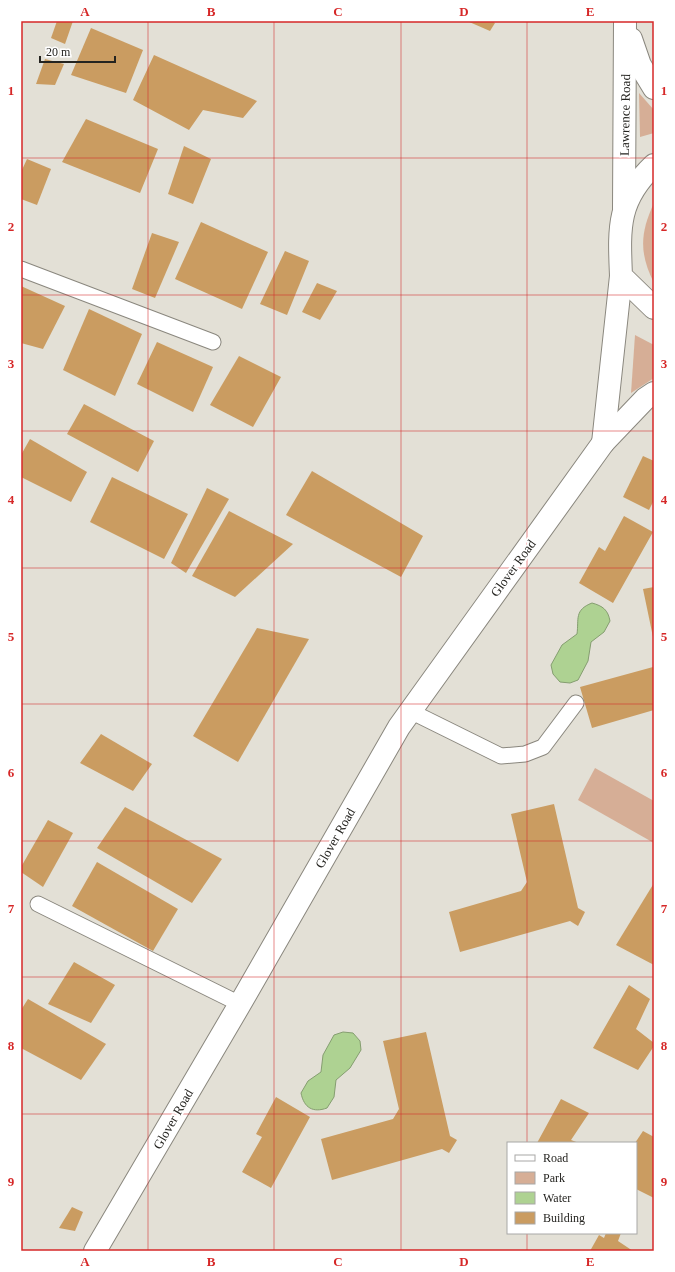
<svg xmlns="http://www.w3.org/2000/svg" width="675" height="1272" font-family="'Times New Roman',serif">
  <rect width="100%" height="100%" fill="#e3e0d6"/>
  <g fill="#d6ae96">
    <polygon points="639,93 654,110 654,133 640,137"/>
    <path d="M654 203V283C639 253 640 233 654 203Z"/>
    <polygon points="635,335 654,345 654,378 631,393"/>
    <polygon points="595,768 654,801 654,843 578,800"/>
  </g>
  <g fill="#aed292" stroke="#859e70">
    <path d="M592 603C603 606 608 610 610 621L604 632 591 642 588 661 578 680 570 683 560 682 553 674 551 665 562 645 577 634C579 619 574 610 592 603Z"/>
    <path d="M343 1032 353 1033 360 1041 361 1050 350 1068 336 1080 334 1097 327 1108C313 1113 304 1108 301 1093L308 1081 321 1072 323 1055 334 1035Z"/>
  </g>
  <g fill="#ca9c61">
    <polygon points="57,21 73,21 65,44 51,38"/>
    <polygon points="467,21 492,21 495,23 490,31"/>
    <polygon points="91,28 143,50 126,93 71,75"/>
    <polygon points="154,55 257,101 243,118 203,110 189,130 133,100"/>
    <polygon points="45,59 64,64 55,85 36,84"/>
    <polygon points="86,119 158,149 140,193 62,162"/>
    <polygon points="184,146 211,159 193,204 168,194"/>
    <polygon points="27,159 51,169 37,205 21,199 21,172"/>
    <polygon points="201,222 268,252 242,309 175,279"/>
    <polygon points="152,233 179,242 155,298 132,289"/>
    <polygon points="285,251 309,261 287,315 260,304"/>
    <polygon points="317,283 337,291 320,320 302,312"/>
    <polygon points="21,286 65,306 43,349 21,343"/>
    <polygon points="89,309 142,334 115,396 63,370"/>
    <polygon points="157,342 213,367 193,412 137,384"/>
    <polygon points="239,356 281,377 253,427 210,405"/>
    <polygon points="84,404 154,441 138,472 67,434"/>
    <polygon points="30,439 87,472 71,502 21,477 21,455"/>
    <polygon points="643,456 654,461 654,500 649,510 623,497"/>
    <polygon points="312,471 423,536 401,577 286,515"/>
    <polygon points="112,477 188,514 164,559 90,522"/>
    <polygon points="207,488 229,499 186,573 171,563"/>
    <polygon points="229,511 293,544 235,597 192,576"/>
    <polygon points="624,516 653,532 613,603 579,583 599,547 605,551"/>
    <polygon points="654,587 654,637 653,637 643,589"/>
    <polygon points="257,628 309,639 238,762 193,736"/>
    <polygon points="654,664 654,710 592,728 580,687 653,667"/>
    <polygon points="101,734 152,764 133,791 80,763"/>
    <polygon points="554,804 578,908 585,912 578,926 570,921 460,952 449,912 521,891 527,882 511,814"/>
    <polygon points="125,807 222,859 192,903 97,848"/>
    <polygon points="48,820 73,833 43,887 21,872 21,867"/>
    <polygon points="97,862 178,909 153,951 72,906"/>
    <polygon points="654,883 654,965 616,945"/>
    <polygon points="74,962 115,985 91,1023 48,1004"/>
    <polygon points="629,985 650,999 636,1029 654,1043 654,1046 638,1070 593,1048"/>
    <polygon points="28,999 106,1044 81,1080 21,1048 21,1010"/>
    <polygon points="426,1032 450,1136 457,1140 449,1153 442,1149 332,1180 321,1139 393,1119 399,1109 383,1041"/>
    <polygon points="276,1097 310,1117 271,1188 242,1172 262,1137 256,1134"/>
    <polygon points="561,1099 589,1113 571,1140 579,1143 537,1143"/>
    <polygon points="643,1131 654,1137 654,1198 636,1189 635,1143"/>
    <polygon points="72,1207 83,1212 75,1231 59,1228"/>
    <polygon points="606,1233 621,1233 618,1241 633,1251 590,1251 599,1235 604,1238"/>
  </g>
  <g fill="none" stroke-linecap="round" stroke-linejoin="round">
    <defs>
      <g id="service">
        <polyline points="21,269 213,342"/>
        <polyline points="410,711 501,756 525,754 543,747 576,703"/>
        <polyline points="38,904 240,1004"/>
      </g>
      <g id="tertiary">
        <polyline points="631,39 640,65 654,88"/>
        <path d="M654 165C617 200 619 228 621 276L654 308"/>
        <polyline points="624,208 625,21"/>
        <polyline points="603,443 621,276"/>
        <polyline points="95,1251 240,1004 399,727 603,443 645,399 654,393"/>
      </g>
    </defs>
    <use href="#service" stroke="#8a877e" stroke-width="17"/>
    <use href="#tertiary" stroke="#8a877e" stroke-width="24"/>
    <use href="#service" stroke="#fff" stroke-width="15"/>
    <use href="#tertiary" stroke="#fff" stroke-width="22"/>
  </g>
  <path fill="none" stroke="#d62828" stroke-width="1" stroke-opacity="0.55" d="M148 21V1251M274 21V1251M401 21V1251M527 21V1143M21 158H654M21 295H654M21 431H654M21 568H654M21 704H654M21 841H654M21 977H654M21 1114H654M527 1233V1251"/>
  <g text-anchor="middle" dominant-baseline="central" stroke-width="4" stroke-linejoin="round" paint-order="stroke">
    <g font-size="13" fill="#252420" stroke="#fff">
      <text transform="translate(625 115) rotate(-89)">Lawrence Road</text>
      <text transform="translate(513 568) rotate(-54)">Glover Road</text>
      <text transform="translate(335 838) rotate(-60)">Glover Road</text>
      <text transform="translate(173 1119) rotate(-60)">Glover Road</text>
    </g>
  </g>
  <rect width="675" height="1272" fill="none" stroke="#ffffff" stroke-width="44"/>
  <rect x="507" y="1142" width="130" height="92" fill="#ffffff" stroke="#a8a7a6"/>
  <rect x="515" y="1155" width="20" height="6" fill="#ffffff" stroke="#a8a7a6"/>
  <text x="543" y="1162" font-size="12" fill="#252420">Road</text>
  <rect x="515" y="1172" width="20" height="12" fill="#d6ae96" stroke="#a8a7a6"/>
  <text x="543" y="1182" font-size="12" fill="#252420">Park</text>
  <rect x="515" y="1192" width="20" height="12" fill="#aed292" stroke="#a8a7a6"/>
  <text x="543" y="1202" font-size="12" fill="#252420">Water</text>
  <rect x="515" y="1212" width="20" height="12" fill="#ca9c61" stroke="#a8a7a6"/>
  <text x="543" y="1222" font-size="12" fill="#252420">Building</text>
  <path d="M40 56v6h75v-6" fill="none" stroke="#252420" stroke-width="2"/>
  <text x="46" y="56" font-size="12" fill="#252420" stroke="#ffffff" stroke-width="3" paint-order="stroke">20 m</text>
  <rect x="22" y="22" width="631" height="1228" fill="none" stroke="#d62828" stroke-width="1.5"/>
  <g font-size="13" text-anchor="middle" font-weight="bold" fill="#d62828">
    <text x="85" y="16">A</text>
    <text x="211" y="16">B</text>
    <text x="338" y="16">C</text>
    <text x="464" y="16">D</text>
    <text x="590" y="16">E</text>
    <text x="11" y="95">1</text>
    <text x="664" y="95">1</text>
    <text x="11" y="231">2</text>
    <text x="664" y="231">2</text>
    <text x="11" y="368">3</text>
    <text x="664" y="368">3</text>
    <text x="11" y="504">4</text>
    <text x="664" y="504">4</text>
    <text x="11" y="641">5</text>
    <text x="664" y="641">5</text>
    <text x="11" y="777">6</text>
    <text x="664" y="777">6</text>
    <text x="11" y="913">7</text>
    <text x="664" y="913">7</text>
    <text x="11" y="1050">8</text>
    <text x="664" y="1050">8</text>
    <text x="11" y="1186">9</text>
    <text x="664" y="1186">9</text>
    <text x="85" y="1266">A</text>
    <text x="211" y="1266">B</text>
    <text x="338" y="1266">C</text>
    <text x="464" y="1266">D</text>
    <text x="590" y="1266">E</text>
  </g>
</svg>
